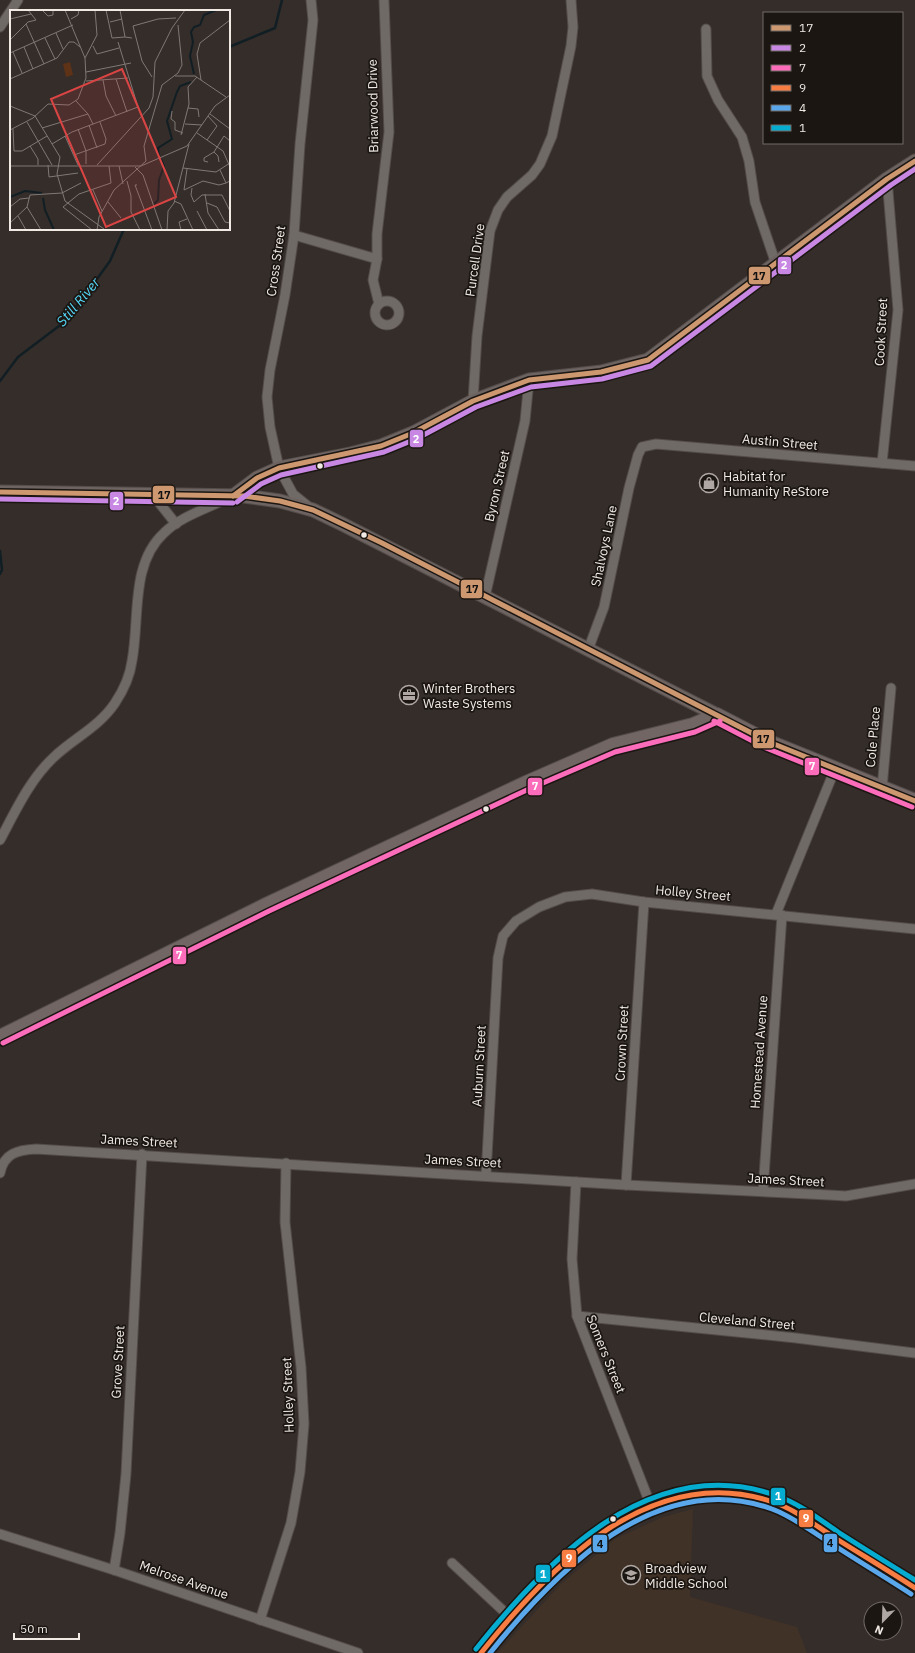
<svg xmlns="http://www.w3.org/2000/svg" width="915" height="1653" font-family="'IBM Plex Sans',sans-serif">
  <rect width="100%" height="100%" fill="#352d2a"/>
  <polygon fill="#413227" points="693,1509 690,1597 797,1627 807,1653 497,1653 562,1583 615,1539 663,1517"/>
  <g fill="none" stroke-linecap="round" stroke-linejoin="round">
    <g stroke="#111f24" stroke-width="2.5">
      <polyline points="229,47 275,28 282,0"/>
      <polyline points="0,381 18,357 59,326 81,301 110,261 124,229"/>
      <polyline points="0,551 2,570 0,574"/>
    </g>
    <defs>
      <g id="street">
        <polyline points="0,27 18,0"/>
        <polyline points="706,29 707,76 718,100 742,137 749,161 755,202 776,264"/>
        <polyline points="294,235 377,259"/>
        <circle cx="387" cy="313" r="12"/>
        <polyline points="379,304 373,280 377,259 377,234 389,132 384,0"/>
        <polyline points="473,401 477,336 490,231 498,210 507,197 532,175 540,164 552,136 571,46 573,27 571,0"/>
        <polyline points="882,463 898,310 887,179"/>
        <polyline points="153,495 176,524"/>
        <polyline points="309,507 293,494 279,468 270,427 267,397 270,370 285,295 294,235 300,144 313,20 311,0"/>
        <polyline points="485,597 525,421 529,380"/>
        <polyline points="588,650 604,607 629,488 638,455 642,447 656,444 915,466"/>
        <polyline points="882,788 891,688"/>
        <path d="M0 840C15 812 30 779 54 757 74 738 99 727 115 703 123 691 130 676 132 661 140 619 130 564 164 533 181 516 209 508 230 497"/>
        <polyline points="776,914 835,769"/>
        <path d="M0 1173C4 1153 18 1150 36 1149L626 1185 829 1195 846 1196 915 1184"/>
        <polyline points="486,1175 498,958 503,936 516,921 539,907 565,897 592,894 644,902 915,929"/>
        <polyline points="576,1182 572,1259 577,1316 651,1506"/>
        <polyline points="626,1185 644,902"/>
        <polyline points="763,1191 782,915"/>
        <polyline points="577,1316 796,1338 915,1353"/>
        <polyline points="0,1534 114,1570 358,1653"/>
        <polyline points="452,1563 511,1618"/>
        <polyline points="114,1570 120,1533 126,1474 142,1154"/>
        <polyline points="260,1620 291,1523 300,1472 304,1424 301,1367 285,1222 286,1163"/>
      </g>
      <g id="secondary">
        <polyline points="0,492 244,496 280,501 313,510 342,524 717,715"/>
        <polyline points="233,496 257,478 279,468 350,454 381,446 413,433 473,401 529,380 601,372 648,360 887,179 915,161"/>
        <path d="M481 1653C537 1581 615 1497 713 1493 735 1493 760 1496 781 1505 800 1514 818 1526 835 1538 862 1554 888 1571 915 1588"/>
      </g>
      <polyline id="primary" points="0,1037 266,905 526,783 613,745 693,725 717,715 769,742 915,801"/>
    </defs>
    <use href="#street" stroke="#534c49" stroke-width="11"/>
    <use href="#secondary" stroke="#534c49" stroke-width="15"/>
    <use href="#primary" stroke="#534c49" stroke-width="16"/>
    <use href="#street" stroke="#706a67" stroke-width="9"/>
    <use href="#secondary" stroke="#6d6361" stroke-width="13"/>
    <use href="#primary" stroke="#726665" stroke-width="14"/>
    <defs>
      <g id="bus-1">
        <polyline points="0,492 244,496 280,501 313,510 382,543 769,742 915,801"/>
        <polyline points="233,496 257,478 279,468 381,446 413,433 473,401 529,380 601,372 648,360 887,179 915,161"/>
      </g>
      <g id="bus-2">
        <polyline points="0,499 233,503"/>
        <polyline points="237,502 261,484 281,475 384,452 416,439 476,407 531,387 602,379 651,366 891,185 915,169"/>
      </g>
      <g id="bus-3">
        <polyline points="714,721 766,748 912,807"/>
        <polyline points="3,1043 269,911 529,789 615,752 695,732 720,721"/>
      </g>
      <path id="bus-4" d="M481 1653C549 1568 651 1460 773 1502 796 1510 815 1525 835 1538 862 1555 889 1571 915 1588"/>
      <path id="bus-5" d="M490 1653C555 1572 656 1467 772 1509 794 1517 812 1532 832 1544 858 1561 885 1577 911 1594"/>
      <path id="bus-6" d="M476 1649C546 1561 650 1452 775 1495 798 1503 818 1518 838 1532 863 1548 889 1564 915 1580"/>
    </defs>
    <use href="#bus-1" stroke="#1b1612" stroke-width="8"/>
    <use href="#bus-2" stroke="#1b1612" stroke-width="8"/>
    <use href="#bus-3" stroke="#1b1612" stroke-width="8"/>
    <use href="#bus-4" stroke="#1b1612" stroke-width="8"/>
    <use href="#bus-5" stroke="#1b1612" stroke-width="8"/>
    <use href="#bus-6" stroke="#1b1612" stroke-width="8"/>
    <use href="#bus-1" stroke="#cd976f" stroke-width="5"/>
    <use href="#bus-2" stroke="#c787e3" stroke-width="5"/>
    <use href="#bus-3" stroke="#fb6dba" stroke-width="5"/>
    <use href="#bus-4" stroke="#f77d43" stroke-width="5"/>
    <use href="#bus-5" stroke="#5aa8eb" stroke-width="5"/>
    <use href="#bus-6" stroke="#06acd0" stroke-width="5"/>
  </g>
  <defs>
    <symbol id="shop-ring" viewBox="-11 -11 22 22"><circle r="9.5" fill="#1b1612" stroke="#afa7a3" stroke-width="1.5"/><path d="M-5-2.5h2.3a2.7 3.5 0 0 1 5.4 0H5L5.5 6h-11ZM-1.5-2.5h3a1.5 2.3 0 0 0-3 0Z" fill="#afa7a3"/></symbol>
    <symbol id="office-ring" viewBox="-11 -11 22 22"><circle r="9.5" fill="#1b1612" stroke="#afa7a3" stroke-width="1.5"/><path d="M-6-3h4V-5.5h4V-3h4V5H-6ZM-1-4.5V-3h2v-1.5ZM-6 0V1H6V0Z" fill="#afa7a3"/></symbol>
    <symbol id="school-ring" viewBox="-11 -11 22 22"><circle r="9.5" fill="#1b1612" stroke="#afa7a3" stroke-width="1.5"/><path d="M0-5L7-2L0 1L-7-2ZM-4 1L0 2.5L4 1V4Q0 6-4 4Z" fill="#afa7a3"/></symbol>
  </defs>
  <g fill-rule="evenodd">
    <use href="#shop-ring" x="698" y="472" width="22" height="22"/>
    <use href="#office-ring" x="398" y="684" width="22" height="22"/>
    <use href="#school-ring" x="620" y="1564" width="22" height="22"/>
  </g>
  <g fill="#f1e9e4" stroke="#1b1612" stroke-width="1.5">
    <circle cx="320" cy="466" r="3.5"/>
    <circle cx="364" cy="535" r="3.5"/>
    <circle cx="486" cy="809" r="3.5"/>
    <circle cx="613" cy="1519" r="3.5"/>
  </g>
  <g text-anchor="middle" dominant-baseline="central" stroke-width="3.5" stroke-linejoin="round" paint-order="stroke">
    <g font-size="13" fill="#f1e9e4" stroke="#1b1612">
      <text transform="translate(373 106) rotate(-91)">Briarwood Drive</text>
      <text transform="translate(475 260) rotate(-82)">Purcell Drive</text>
      <text transform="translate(276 261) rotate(-82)">Cross Street</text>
      <text transform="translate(881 332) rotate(-87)">Cook Street</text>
      <text transform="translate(780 442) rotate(5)">Austin Street</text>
      <text transform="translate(497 486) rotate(-77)">Byron Street</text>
      <text transform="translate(604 546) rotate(-78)">Shalvoys Lane</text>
      <text transform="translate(873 737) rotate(-85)">Cole Place</text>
      <text transform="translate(693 893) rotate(5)">Holley Street</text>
      <text transform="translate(622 1043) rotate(-87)">Crown Street</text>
      <text transform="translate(759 1052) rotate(-86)">Homestead Avenue</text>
      <text transform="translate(479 1066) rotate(-87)">Auburn Street</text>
      <text transform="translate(139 1141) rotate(3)">James Street</text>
      <text transform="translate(463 1161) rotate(3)">James Street</text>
      <text transform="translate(786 1180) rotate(3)">James Street</text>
      <text transform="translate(747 1321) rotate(5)">Cleveland Street</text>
      <text transform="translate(606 1354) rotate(68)">Somers Street</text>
      <text transform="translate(118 1362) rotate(-87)">Grove Street</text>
      <text transform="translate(288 1395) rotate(-92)">Holley Street</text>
      <text transform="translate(184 1580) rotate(19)">Melrose Avenue</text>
    </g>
    <g font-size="13" fill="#f1e9e4" stroke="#1b1612" text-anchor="start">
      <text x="723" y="476">Habitat for<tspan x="723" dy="15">Humanity ReStore</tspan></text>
      <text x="423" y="688">Winter Brothers<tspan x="423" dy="15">Waste Systems</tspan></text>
      <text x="645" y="1568">Broadview<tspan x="645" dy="15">Middle School</tspan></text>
    </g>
    <g font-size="14" font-style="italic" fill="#55d7f8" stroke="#1b1612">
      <text transform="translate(78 302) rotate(-50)">Still River</text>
    </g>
  </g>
  <g transform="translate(10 10)">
    <rect width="220" height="220" fill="#352d2a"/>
    <path d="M60 52 63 65 56 67 53 54Z" fill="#5d3216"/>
    <path fill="none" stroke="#111f24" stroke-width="2" d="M184 64 180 46 183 32 181 22 184 17 190 15 194 5 206 0M149 146 148 138 162 129 157 111 167 82 170 76 181 72M0 187 15 181 32 183M33 188 35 200 44 220M144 194 148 190 149 170 154 156 151 149"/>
    <path fill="none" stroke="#807874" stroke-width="1" d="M32 0 38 6 43 5V0M55 0 75 48M96 0 102 28 115 27M110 0 115 27 122 28M0 9 21 4M61 9 68 5 69 0M100 12 112 9M16 14 34 54M46 23 53 39M35 28 45 49M0 30 18 12 26 10 18 0M83 36 87 44 109 38M14 37 23 59M3 42 12 63M0 43 63 15M76 62 121 53M165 66H185L216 87M142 67 132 51 123 16 148 9 166 8M0 69 47 48 59 32H64L70 37M106 69 117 102M93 70 96 86 106 106M191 70 187 44 190 33 220 10M76 71 118 68M66 91 78 104 83 114M0 96 25 106 50 147 47 164 55 191 94 219M178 98 188 99 189 107M162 101 161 109 165 112V120L173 123M200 104 220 119M17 112 42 155M175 114 192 115M79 115 87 138M32 118 78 104M3 119 4 141H12L37 126M68 119 76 141M0 120 23 108 38 94 59 95 68 89 76 68 75 48 87 25 85 0M187 123 213 141 220 157M171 125 179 94 178 77 187 67M55 126 68 155M197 130 207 116 198 106M42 134 62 122 128 97 108 32M20 136 28 149V155M76 141V154M204 142 214 126 220 131M64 145 95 134 96 129 90 112M198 152 194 151V148L204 142 208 146 209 152M38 155 39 167 68 163M87 155 139 98 143 87 145 52 162 18 175 0M0 156H131L177 136 205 96 220 85M109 156 113 174M125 157 133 165 152 220M173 158 206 162 220 153M177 159 174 180 193 171 209 175 216 173M210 160 216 173 220 171M117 171 121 186V202L130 220M127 175H125L142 220M182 178 181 185 184 192 192 185H212L220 201M83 180 92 201M195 184 198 203 209 220M164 191 171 194 183 220M98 192 111 208M197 193 207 197 215 212 220 213M0 197 10 189 19 188M17 197 31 220M187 201 197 220M8 206 16 220M0 213 17 197 20 185 52 183 71 173M82 220 53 197 69 184 101 173 99 156M87 220 89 207 104 180 136 151 134 136 152 75 168 63 172 55 168 15M157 220 158 201 164 193 179 134M171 220 169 212 177 209"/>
    <path fill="#da4544" fill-opacity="0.15" stroke="#da4544" stroke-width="2" d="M112 59 166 187 96 217 41 89Z"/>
    <rect width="220" height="220" fill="none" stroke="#f1e9e4" stroke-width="2"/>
  </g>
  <g stroke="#1b1612" stroke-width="1.5">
    <rect x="777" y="256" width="15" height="19" rx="4" fill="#c787e3"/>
    <rect x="748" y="266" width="23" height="19" rx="4" fill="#cd976f"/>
    <rect x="409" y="429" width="15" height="19" rx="4" fill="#c787e3"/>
    <rect x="152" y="485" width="23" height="19" rx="4" fill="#cd976f"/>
    <rect x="109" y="491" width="15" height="20" rx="4" fill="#c787e3"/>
    <rect x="460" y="579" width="23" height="20" rx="4" fill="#cd976f"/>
    <rect x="752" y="729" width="23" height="20" rx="4" fill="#cd976f"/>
    <rect x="804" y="757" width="16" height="19" rx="4" fill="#fb6dba"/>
    <rect x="527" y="777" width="16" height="19" rx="4" fill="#fb6dba"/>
    <rect x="172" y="946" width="15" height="19" rx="4" fill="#fb6dba"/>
    <rect x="770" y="1487" width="16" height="19" rx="4" fill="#06acd0"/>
    <rect x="798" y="1509" width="16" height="19" rx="4" fill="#f77d43"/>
    <rect x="823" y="1533" width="15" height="20" rx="4" fill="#5aa8eb"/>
    <rect x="592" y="1534" width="16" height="19" rx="4" fill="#5aa8eb"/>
    <rect x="561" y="1549" width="16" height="19" rx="4" fill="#f77d43"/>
    <rect x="535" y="1564" width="16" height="19" rx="4" fill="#06acd0"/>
  </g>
  <g font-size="11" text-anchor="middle" font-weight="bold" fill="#fff">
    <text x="784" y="269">2</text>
    <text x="416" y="443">2</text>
    <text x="116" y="505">2</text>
    <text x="812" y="770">7</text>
    <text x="535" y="790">7</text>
    <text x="179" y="959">7</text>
    <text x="778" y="1500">1</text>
    <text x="806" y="1522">9</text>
    <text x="569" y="1562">9</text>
    <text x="543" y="1578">1</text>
  </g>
  <g font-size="11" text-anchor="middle" font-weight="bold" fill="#111">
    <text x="759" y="280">17</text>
    <text x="164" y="499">17</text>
    <text x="472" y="593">17</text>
    <text x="763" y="743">17</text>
    <text x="830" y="1547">4</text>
    <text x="600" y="1548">4</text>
  </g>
  <rect x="763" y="12" width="140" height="132" fill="#1b1612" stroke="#716a66"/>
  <rect x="771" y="25" width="20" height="6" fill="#cd976f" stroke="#716a66"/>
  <text x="799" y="32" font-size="12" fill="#f1e9e4">17</text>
  <rect x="771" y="45" width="20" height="6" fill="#c787e3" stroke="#716a66"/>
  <text x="799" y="52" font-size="12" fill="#f1e9e4">2</text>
  <rect x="771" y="65" width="20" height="6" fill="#fb6dba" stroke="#716a66"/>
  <text x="799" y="72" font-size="12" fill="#f1e9e4">7</text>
  <rect x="771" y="85" width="20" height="6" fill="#f77d43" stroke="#716a66"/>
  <text x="799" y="92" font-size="12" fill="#f1e9e4">9</text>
  <rect x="771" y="105" width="20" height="6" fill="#5aa8eb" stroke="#716a66"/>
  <text x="799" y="112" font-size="12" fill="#f1e9e4">4</text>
  <rect x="771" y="125" width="20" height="6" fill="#06acd0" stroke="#716a66"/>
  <text x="799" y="132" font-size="12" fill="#f1e9e4">1</text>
  <g transform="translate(883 1621) rotate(203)"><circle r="19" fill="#1b1612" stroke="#716a66"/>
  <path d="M0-3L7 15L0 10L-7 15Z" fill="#afa7a3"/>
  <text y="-6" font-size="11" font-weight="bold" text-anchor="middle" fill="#f1e9e4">N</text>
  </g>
  <path d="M14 1633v6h65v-6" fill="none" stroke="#f1e9e4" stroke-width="2"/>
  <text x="20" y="1633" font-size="12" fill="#f1e9e4" stroke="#1b1612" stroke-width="3" paint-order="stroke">50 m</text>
</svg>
